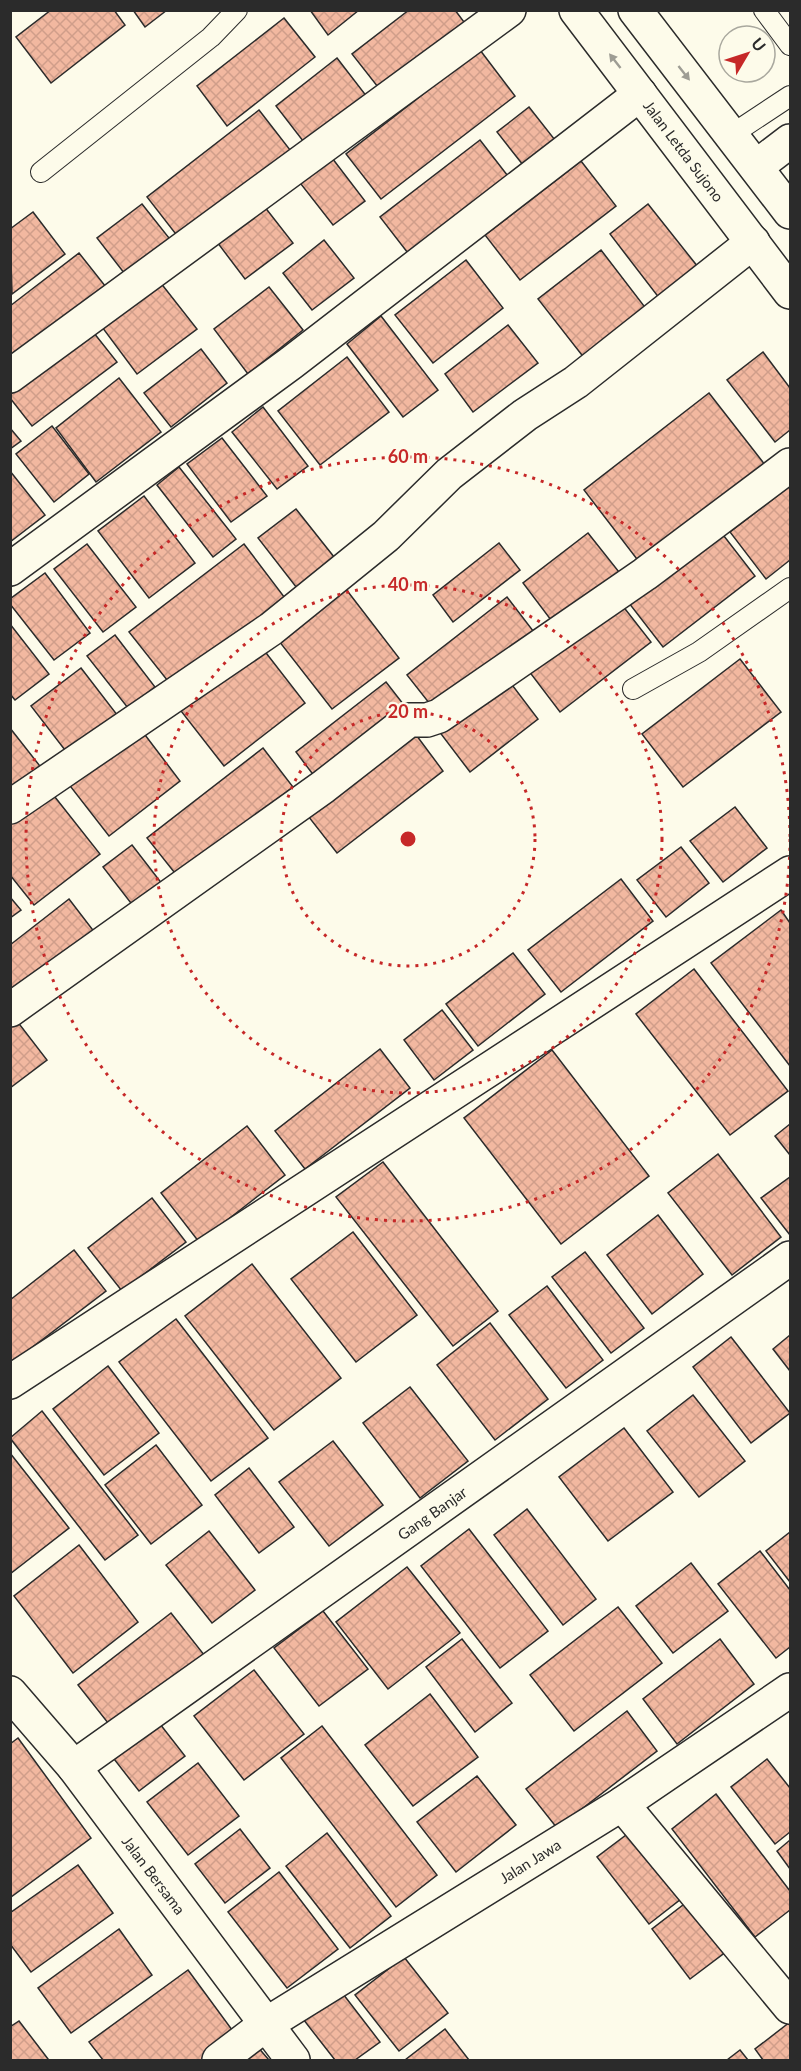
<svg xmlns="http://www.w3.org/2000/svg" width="801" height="2071" font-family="Lato,sans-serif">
  <defs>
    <pattern id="building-cross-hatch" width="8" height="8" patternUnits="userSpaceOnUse" patternTransform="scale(1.5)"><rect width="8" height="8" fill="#f2b8a0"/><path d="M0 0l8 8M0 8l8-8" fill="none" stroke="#d09e8a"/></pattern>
  </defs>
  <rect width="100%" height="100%" fill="#fdfbea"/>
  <g fill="url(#building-cross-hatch)" stroke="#2b2b2b" stroke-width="1.5">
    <polygon points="51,10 114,10 125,25 51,83 16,37"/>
    <polygon points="133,10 167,10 145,27"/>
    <polygon points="310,10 359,10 328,35"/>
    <polygon points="409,10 455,10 470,30 385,96 352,54"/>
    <polygon points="284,18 315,57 227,126 197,86"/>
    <polygon points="480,50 515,96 381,199 346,154"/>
    <polygon points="337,58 371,102 310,150 276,106"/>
    <polygon points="529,107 555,140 523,165 497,132"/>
    <polygon points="259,110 294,155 182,242 147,197"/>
    <polygon points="480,140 511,180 411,257 380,217"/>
    <polygon points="329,154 365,201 333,225 297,179"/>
    <polygon points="581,161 616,206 520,280 485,235"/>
    <polygon points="142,204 173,243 128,278 97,238"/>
    <polygon points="648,204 702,272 663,303 610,234"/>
    <polygon points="264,206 293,243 245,279 217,242"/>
    <polygon points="33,212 65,254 12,294 10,229"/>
    <polygon points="324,240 354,278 312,310 283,273"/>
    <polygon points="601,250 654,319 592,368 538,299"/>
    <polygon points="79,253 110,292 10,368 10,306"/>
    <polygon points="466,260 503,308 433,363 395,315"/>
    <polygon points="160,282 197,329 137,374 102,327"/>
    <polygon points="269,287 303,330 248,374 214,329"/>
    <polygon points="381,316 438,390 403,417 347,344"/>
    <polygon points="508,325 538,363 473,412 445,374"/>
    <polygon points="90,328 117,362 32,426 10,398 10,389"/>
    <polygon points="201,349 227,383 171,427 144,393"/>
    <polygon points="763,352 790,388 790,430 775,442 727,380"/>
    <polygon points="347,357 389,412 320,465 278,411"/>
    <polygon points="119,378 161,432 96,482 56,428"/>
    <polygon points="709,393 769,470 643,567 584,490"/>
    <polygon points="263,407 308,466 277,489 232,432"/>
    <polygon points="52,426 89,474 54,502 16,454"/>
    <polygon points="10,428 21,441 10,449"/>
    <polygon points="222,438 267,496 231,522 187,464"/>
    <polygon points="179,467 236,539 213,557 157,485"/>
    <polygon points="10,471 45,515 10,542"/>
    <polygon points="790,486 790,560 766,579 730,532"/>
    <polygon points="144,496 195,563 149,598 98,531"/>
    <polygon points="296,509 338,562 300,592 258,538"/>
    <polygon points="717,527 755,576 663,647 625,598"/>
    <polygon points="588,533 623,577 557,628 523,583"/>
    <polygon points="499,543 520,570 453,622 433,595"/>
    <polygon points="87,544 136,607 103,632 54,569"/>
    <polygon points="244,544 288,602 175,690 129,632"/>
    <polygon points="45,573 90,633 54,660 10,604 10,599"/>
    <polygon points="342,584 399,658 332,709 275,636"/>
    <polygon points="615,596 651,642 560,712 525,666"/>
    <polygon points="507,597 537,636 437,713 407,675"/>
    <polygon points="10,624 49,674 15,700 10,694"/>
    <polygon points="115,635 155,687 128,708 87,656"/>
    <polygon points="263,649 305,703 224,766 181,711"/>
    <polygon points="740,659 781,712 683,787 642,734"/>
    <polygon points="81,668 118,716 68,754 31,706"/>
    <polygon points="503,673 538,719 470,772 435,726"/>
    <polygon points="386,682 411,714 321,785 296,752"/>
    <polygon points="408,724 443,771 337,853 301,807"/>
    <polygon points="139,727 180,781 109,836 67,782"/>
    <polygon points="10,728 43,770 10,795"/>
    <polygon points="263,748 293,787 178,877 147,838"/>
    <polygon points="51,792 100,854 34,905 10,875 10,823"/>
    <polygon points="735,807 767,848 723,882 690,841"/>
    <polygon points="132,845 163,885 134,907 103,867"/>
    <polygon points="681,847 709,883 666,917 637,880"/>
    <polygon points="621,879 653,921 561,992 528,950"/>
    <polygon points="10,897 21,910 10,918"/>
    <polygon points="69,899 99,938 21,999 10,986 10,945"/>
    <polygon points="781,910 790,923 790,1066 711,963"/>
    <polygon points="513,953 545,994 478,1046 446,1004"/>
    <polygon points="694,969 788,1091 730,1135 636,1014"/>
    <polygon points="442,1010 473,1050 434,1080 404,1040"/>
    <polygon points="10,1012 47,1060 10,1088"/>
    <polygon points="380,1049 410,1088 305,1169 275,1131"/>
    <polygon points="552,1050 649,1176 561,1244 464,1118"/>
    <polygon points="790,1124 790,1155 775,1136"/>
    <polygon points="247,1126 285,1175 199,1242 161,1193"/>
    <polygon points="718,1154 781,1237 732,1275 668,1193"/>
    <polygon points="383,1162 498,1311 453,1346 336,1197"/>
    <polygon points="790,1177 790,1235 761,1198"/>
    <polygon points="152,1198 186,1242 122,1291 88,1248"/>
    <polygon points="658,1215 703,1274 652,1314 607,1255"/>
    <polygon points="353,1232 417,1315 356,1362 291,1279"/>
    <polygon points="74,1250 106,1291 13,1362 10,1359 10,1300"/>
    <polygon points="585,1252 644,1328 611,1353 552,1277"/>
    <polygon points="252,1264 341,1378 274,1430 185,1316"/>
    <polygon points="547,1286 603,1360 566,1388 509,1315"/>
    <polygon points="176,1319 268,1438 211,1481 119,1362"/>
    <polygon points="490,1323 548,1399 495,1440 437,1365"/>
    <polygon points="790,1335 790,1371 773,1349"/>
    <polygon points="731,1337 790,1413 751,1443 693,1367"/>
    <polygon points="108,1366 159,1433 104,1475 53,1409"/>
    <polygon points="410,1387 468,1461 420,1498 363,1423"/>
    <polygon points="693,1395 745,1461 699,1497 647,1431"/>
    <polygon points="42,1411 138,1535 105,1560 10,1438"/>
    <polygon points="624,1428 673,1492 608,1541 559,1477"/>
    <polygon points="333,1441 383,1505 329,1546 279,1482"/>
    <polygon points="156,1445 202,1505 151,1544 105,1485"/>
    <polygon points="10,1453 69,1528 10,1574"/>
    <polygon points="249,1468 294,1527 259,1553 215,1495"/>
    <polygon points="527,1509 596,1599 563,1625 494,1535"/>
    <polygon points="469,1529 548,1631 500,1668 421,1566"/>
    <polygon points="209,1531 255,1590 212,1623 166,1565"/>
    <polygon points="790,1532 790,1582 766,1551"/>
    <polygon points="79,1545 138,1622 73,1673 14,1596"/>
    <polygon points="760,1551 790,1590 790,1647 776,1658 718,1584"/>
    <polygon points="691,1563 728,1611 673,1653 636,1606"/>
    <polygon points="407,1567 460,1633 388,1689 336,1622"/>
    <polygon points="618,1607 662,1663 574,1731 530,1675"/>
    <polygon points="323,1611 368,1669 319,1706 274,1648"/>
    <polygon points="171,1613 205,1656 112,1728 78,1685"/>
    <polygon points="462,1639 512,1703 475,1732 426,1667"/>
    <polygon points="720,1639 754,1684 677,1744 643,1699"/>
    <polygon points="254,1670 304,1734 244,1780 194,1716"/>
    <polygon points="430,1694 478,1757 413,1806 365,1745"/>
    <polygon points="627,1711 657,1751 557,1828 526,1789"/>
    <polygon points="160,1724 185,1756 139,1791 114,1759"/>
    <polygon points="322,1726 437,1875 396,1907 281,1758"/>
    <polygon points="18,1738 91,1838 11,1897 10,1744"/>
    <polygon points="767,1759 790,1788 790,1832 775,1844 731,1787"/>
    <polygon points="198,1763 239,1816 188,1855 147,1802"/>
    <polygon points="477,1776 516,1825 456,1872 417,1822"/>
    <polygon points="716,1794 790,1891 790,1910 755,1937 672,1829"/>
    <polygon points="240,1829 270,1868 225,1903 195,1864"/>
    <polygon points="634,1829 686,1895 649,1924 597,1857"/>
    <polygon points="327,1833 391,1916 350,1948 286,1866"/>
    <polygon points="790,1840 790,1869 777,1851"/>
    <polygon points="78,1865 113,1913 31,1972 10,1944 10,1913"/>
    <polygon points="279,1872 338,1949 287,1988 228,1912"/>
    <polygon points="692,1898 731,1948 690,1979 652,1929"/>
    <polygon points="119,1929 152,1975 71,2033 38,1988"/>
    <polygon points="404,1957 448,2013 399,2051 355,1995"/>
    <polygon points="188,1970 238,2038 206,2060 103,2060 89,2042"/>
    <polygon points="340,1990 380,2042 355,2060 335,2060 303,2019"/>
    <polygon points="19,2021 48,2059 47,2060 10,2060 10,2027"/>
    <polygon points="790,2022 790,2060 763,2060 755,2049"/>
    <polygon points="445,2029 469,2060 405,2060"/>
    <polygon points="256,2045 269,2060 238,2060"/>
    <polygon points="740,2050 748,2060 727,2060"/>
  </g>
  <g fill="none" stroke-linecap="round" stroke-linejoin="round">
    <defs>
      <g id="service">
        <polyline points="764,10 790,45"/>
        <polyline points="731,135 790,96"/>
        <polyline points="41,172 211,37 237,10"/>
        <polyline points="633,689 699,652 790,588"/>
      </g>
      <g id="minor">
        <polyline points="756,167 790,141"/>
        <polyline points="10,376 509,10"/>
        <polyline points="10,569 291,363 640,94"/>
        <polyline points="10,807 271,629 386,536 449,474 525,415 576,382 753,242"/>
        <polyline points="10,1010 323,787 409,720 427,720 439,716 645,574 790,465"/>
        <polyline points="10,1382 790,873"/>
        <polyline points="10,1693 74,1767 293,2060"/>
        <polyline points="74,1767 790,1258"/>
        <polyline points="622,1804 790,2007"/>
        <polyline points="219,2060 265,2025 622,1804 790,1690"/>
      </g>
      <g id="trunk">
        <polyline points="576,10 790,292"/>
        <polyline points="635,10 790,212"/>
      </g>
    </defs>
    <use href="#service" stroke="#2b2b2b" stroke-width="22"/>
    <use href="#minor" stroke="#2b2b2b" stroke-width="36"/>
    <use href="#trunk" stroke="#2b2b2b" stroke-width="36"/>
    <use href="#service" stroke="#fdfbea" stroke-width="20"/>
    <use href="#minor" stroke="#fdfbea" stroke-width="33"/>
    <use href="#trunk" stroke="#fdfbea" stroke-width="33"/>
  </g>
  <defs><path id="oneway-solid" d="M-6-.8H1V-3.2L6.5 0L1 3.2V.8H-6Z" transform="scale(1.5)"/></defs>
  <g fill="#9e9d94">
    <use href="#oneway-solid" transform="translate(615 61) rotate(-128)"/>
    <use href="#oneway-solid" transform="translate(684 73) rotate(52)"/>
  </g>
  <g fill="none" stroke="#c62828" stroke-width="3" stroke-dasharray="3 6">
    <circle cx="408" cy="839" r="127"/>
    <circle cx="408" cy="839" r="254"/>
    <circle cx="408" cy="839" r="382"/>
  </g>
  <g text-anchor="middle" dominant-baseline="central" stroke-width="4.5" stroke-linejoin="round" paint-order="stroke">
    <g font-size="15" fill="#2b2b2b" stroke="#fdfbea">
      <text transform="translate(684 151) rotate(53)">Jalan Letda Sujono</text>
      <text transform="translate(432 1513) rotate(-35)">Gang Banjar</text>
      <text transform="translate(530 1861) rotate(-32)">Jalan Jawa</text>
      <text transform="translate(154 1875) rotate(53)">Jalan Bersama</text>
    </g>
  </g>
  <circle cx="408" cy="839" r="9" fill="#c62828" stroke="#fdfbea" stroke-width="3"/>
  <g font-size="18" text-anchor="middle" font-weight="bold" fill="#c62828" stroke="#fdfbea" stroke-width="4.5" stroke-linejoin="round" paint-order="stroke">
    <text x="408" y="463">60 m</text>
    <text x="408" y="591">40 m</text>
    <text x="408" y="718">20 m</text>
  </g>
  <rect width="801" height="2071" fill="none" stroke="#2b2b2b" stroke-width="24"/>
  <g transform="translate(747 54) rotate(51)"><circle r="28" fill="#fdfbea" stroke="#a9a89e" stroke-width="1.5"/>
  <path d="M0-4.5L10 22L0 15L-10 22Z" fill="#c62828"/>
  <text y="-9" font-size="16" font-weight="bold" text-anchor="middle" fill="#2b2b2b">U</text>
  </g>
</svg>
